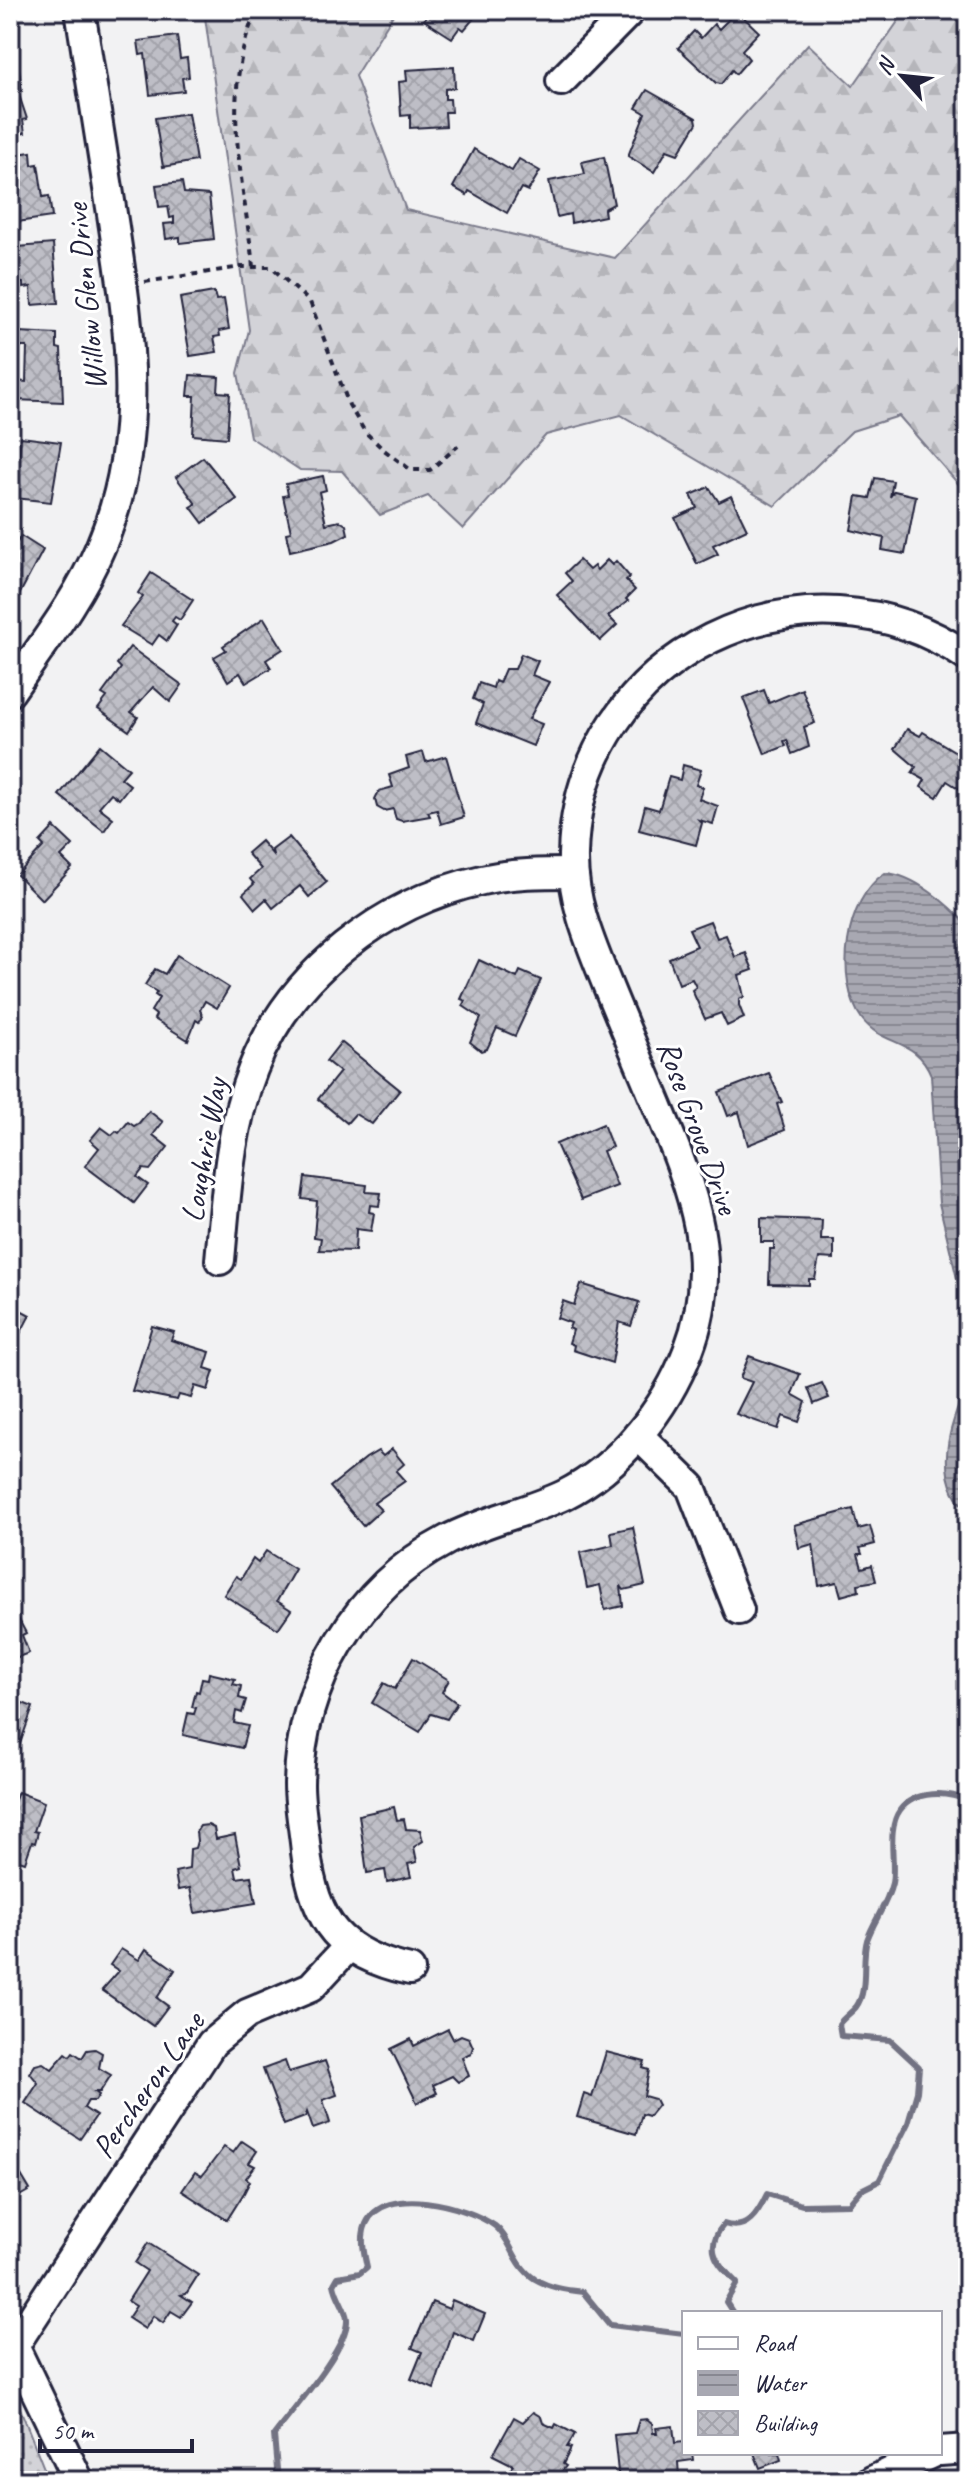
<svg xmlns="http://www.w3.org/2000/svg" width="978" height="2491" font-family="Caveat,sans-serif">
  <defs>
    <pattern id="grass-dots" width="8" height="8" patternUnits="userSpaceOnUse" patternTransform="scale(2)"><rect width="8" height="8" fill="#d3d3d8"/><path d="M2 2h.1M6 6h.1" fill="none" stroke="#b5b5ba" stroke-width="1.8" stroke-linecap="round"/></pattern>
    <pattern id="forest-firs" width="22" height="20" patternUnits="userSpaceOnUse" patternTransform="scale(2)"><rect width="22" height="20" fill="#d3d3d8"/><path d="M5 1l3.5 6h-7zM16 11l3.5 6h-7z" fill="#b5b5ba"/></pattern>
    <pattern id="water-rules" width="6" height="5" patternUnits="userSpaceOnUse" patternTransform="scale(2)"><rect width="6" height="5" fill="#a8a8b2"/><path d="M0 2.5h6" fill="none" stroke="#888892"/></pattern>
    <pattern id="building-cross-hatch" width="8" height="8" patternUnits="userSpaceOnUse" patternTransform="scale(2)"><rect width="8" height="8" fill="#bebec6"/><path d="M0 0l8 8M0 8l8-8" fill="none" stroke="#a3a3ab"/></pattern>
  </defs>
  <rect width="100%" height="100%" fill="#f2f2f3"/>
  <filter id="ink" filterUnits="userSpaceOnUse"><feTurbulence type="fractalNoise" baseFrequency=".0125" numOctaves="2"/><feDisplacementMap in="SourceGraphic" scale="16" xChannelSelector="R" yChannelSelector="G"/><feConvolveMatrix kernelMatrix="1 2 1 2 8 2 1 2 1" color-interpolation-filters="sRGB"/></filter>
  <g filter="url(#ink)">
    <polygon fill="url(#grass-dots)" stroke="#7a7a8a" stroke-width="2" points="10,2383 49,2481 10,2481"/>
    <polygon fill="url(#forest-firs)" stroke="#7a7a8a" stroke-width="2" points="204,10 396,10 355,76 406,210 615,258 808,44 853,86 906,10 968,10 968,495 899,416 852,431 775,506 621,415 546,435 463,529 428,496 380,515 342,471 300,470 250,437 238,373 249,330"/>
    <g fill="url(#water-rules)" stroke="#727282" stroke-width="2">
      <path d="M885 873C914 874 949 905 968 926V1325L939 1203 931 1075C916 1037 883 1047 862 1019 834 980 845 899 885 873Z"/>
      <path d="M968 1382V1512C931 1476 950 1424 968 1382Z"/>
    </g>
    <g fill="none" stroke-linecap="round" stroke-linejoin="round">
      <g stroke="#727282" stroke-width="6">
        <path d="M733 2313 726 2302 737 2283C717 2263 703 2249 724 2224 747 2232 758 2213 767 2194L802 2205 849 2204 861 2190 879 2181 908 2123 917 2092 919 2067 890 2040 841 2036 839 2024C844 2017 851 2013 856 2007 869 1990 861 1960 867 1940 874 1920 887 1905 892 1883 896 1862 886 1829 900 1810 915 1790 947 1791 968 1801"/>
        <path d="M278 2481 274 2435C291 2412 349 2347 347 2319 346 2308 336 2297 334 2284L338 2277 360 2273 367 2267C364 2253 360 2238 366 2224 384 2183 467 2206 495 2226 511 2238 513 2265 535 2279 550 2288 566 2290 583 2292L610 2325 684 2334"/>
      </g>
    </g>
    <g fill="url(#building-cross-hatch)" stroke="#22223b" stroke-width="2">
      <polygon points="431,10 481,10 464,30 460,27 452,38 424,20"/>
      <polygon points="737,11 759,32 742,50 749,59 736,74 732,70 721,84 716,83 678,48 694,31 701,38 714,24 719,29"/>
      <polygon points="177,36 180,59 187,58 189,77 182,78 184,91 150,95 145,54 140,55 138,41"/>
      <polygon points="454,67 455,88 445,89 445,99 450,99 451,112 445,112 446,126 410,128 410,115 401,116 399,82 407,81 406,70"/>
      <polygon points="19,70 22,91 18,92 27,119 23,120 25,133 10,136 10,71"/>
      <polygon points="647,90 696,118 697,123 678,154 667,150 654,172 628,156 645,113 636,108"/>
      <polygon points="188,113 196,161 163,167 155,118"/>
      <polygon points="474,149 512,171 519,159 540,171 528,191 521,188 507,213 469,191 467,195 453,187"/>
      <polygon points="31,152 32,165 38,164 43,197 49,196 52,217 10,223 10,155"/>
      <polygon points="604,157 614,204 604,209 605,216 571,223 570,214 557,217 549,181 585,174 582,162"/>
      <polygon points="182,182 184,193 209,195 214,239 180,243 180,237 166,239 164,224 174,223 174,217 170,218 168,206 159,207 156,185"/>
      <polygon points="53,244 58,303 32,305 31,287 23,288 23,283 17,283 16,274 13,274 12,257 19,256 18,247"/>
      <polygon points="214,292 216,300 224,299 229,329 219,331 220,336 214,337 217,352 190,356 180,298"/>
      <polygon points="19,332 57,334 57,348 61,349 63,402 15,400 16,381 26,382 27,347 18,347"/>
      <polygon points="190,375 219,377 218,392 230,393 227,438 193,435 195,396 188,396"/>
      <polygon points="21,437 61,442 51,502 15,498 16,486 10,486 10,468 17,469"/>
      <polygon points="203,457 237,499 203,523 191,507 196,504 176,477"/>
      <polygon points="323,476 326,490 319,492 326,524 340,521 346,525 348,534 334,541 290,551 286,533 291,532 283,496 288,495 286,484"/>
      <polygon points="875,478 893,481 890,497 894,491 916,496 905,554 882,550 884,538 851,530 857,496 870,498"/>
      <polygon points="709,487 719,502 731,496 747,529 713,545 718,554 697,564 675,518 697,508 691,495"/>
      <polygon points="21,536 43,550 16,601 10,598 10,553"/>
      <polygon points="579,560 589,570 594,566 597,570 607,560 612,565 616,561 630,577 626,580 635,590 626,599 628,601 608,616 617,625 600,641 557,595 572,581 565,573"/>
      <polygon points="151,573 193,600 180,620 175,617 172,621 177,625 167,641 159,635 152,645 121,626 143,597 138,593"/>
      <polygon points="264,618 283,649 266,660 271,668 246,683 240,673 228,681 214,657 226,650 223,646"/>
      <polygon points="130,647 182,685 170,702 153,687 131,712 138,717 129,731 98,709 107,697 102,694 121,668 117,664"/>
      <polygon points="521,654 538,661 532,675 549,682 529,719 542,724 533,746 476,723 483,704 473,699 479,683 493,688 495,681 499,683 505,669 515,669"/>
      <polygon points="802,689 815,723 804,727 809,747 792,754 787,740 784,741 786,746 765,754 743,698 764,690 769,703"/>
      <polygon points="907,729 920,736 923,732 956,752 968,732 968,776 960,789 947,781 937,797 921,787 925,780 912,773 916,767 895,749"/>
      <polygon points="100,745 129,769 121,778 130,785 119,799 111,793 99,807 113,818 104,831 59,795"/>
      <polygon points="423,752 426,762 446,756 464,817 441,824 437,810 428,812 430,816 402,821 396,819 393,809 384,811 377,807 375,799 379,791 393,787 389,775 409,768 406,757"/>
      <polygon points="683,765 701,770 696,785 703,787 699,799 718,806 713,824 699,820 702,823 696,845 639,830 645,806 659,810 669,777 680,780"/>
      <polygon points="54,827 73,845 61,857 72,868 42,900 17,875 44,846 40,842"/>
      <polygon points="289,837 327,882 309,897 300,886 273,908 266,899 255,909 243,894 254,884 250,879 261,869 247,853 261,841 273,855 272,850"/>
      <polygon points="710,921 717,938 726,935 735,957 746,953 753,970 739,975 744,997 739,999 739,1005 744,1018 727,1026 721,1013 705,1019 692,990 696,987 692,979 679,984 669,958 697,946 689,929"/>
      <polygon points="177,955 229,988 217,1008 205,1001 200,1010 203,1016 199,1022 196,1020 188,1040 154,1019 156,1015 151,1011 159,998 155,995 157,992 145,985 155,969 165,974"/>
      <polygon points="479,960 517,978 520,971 541,980 515,1036 497,1028 487,1049 481,1051 470,1042 481,1018 463,1006 466,1001 461,999"/>
      <polygon points="341,1042 400,1090 372,1124 355,1114 347,1123 318,1099 340,1072 326,1061"/>
      <polygon points="769,1073 782,1102 777,1104 785,1130 748,1145 739,1112 728,1116 719,1092"/>
      <polygon points="149,1111 163,1122 153,1135 168,1147 150,1170 143,1169 137,1177 148,1185 134,1203 85,1166 99,1148 90,1140 101,1127 112,1135 116,1131 119,1133 128,1122 134,1126 139,1123"/>
      <polygon points="603,1124 612,1147 603,1151 617,1186 581,1200 556,1144"/>
      <polygon points="305,1177 367,1185 366,1192 381,1193 379,1206 370,1205 369,1212 374,1213 371,1231 356,1229 355,1251 319,1250 321,1238 314,1237 317,1201 302,1199"/>
      <polygon points="761,1218 822,1220 821,1240 834,1240 834,1259 819,1258 815,1279 809,1279 809,1285 769,1284 770,1249 774,1249 774,1242 761,1242"/>
      <polygon points="581,1284 639,1302 631,1326 619,1322 612,1363 573,1350 574,1345 569,1343 573,1330 569,1328 571,1323 557,1318 563,1301 574,1305"/>
      <polygon points="10,1296 17,1300 13,1306 30,1315 19,1336 10,1331"/>
      <polygon points="152,1326 174,1332 171,1340 210,1352 205,1368 214,1371 208,1390 195,1386 191,1398 179,1395 177,1400 132,1391"/>
      <polygon points="749,1356 800,1374 792,1394 806,1402 799,1422 783,1416 778,1429 736,1414 752,1382 740,1378"/>
      <polygon points="822,1383 829,1398 814,1404 808,1388"/>
      <polygon points="392,1449 404,1464 396,1471 405,1481 374,1503 381,1510 363,1526 330,1487 366,1458 378,1451 383,1456"/>
      <polygon points="853,1509 858,1529 870,1526 875,1544 860,1548 862,1554 858,1554 862,1568 872,1565 876,1581 858,1584 859,1591 841,1596 837,1582 819,1586 813,1544 799,1548 794,1525"/>
      <polygon points="633,1527 645,1585 624,1590 621,1586 623,1606 605,1610 600,1585 587,1588 580,1553 613,1545 611,1532"/>
      <polygon points="266,1551 295,1569 277,1601 291,1610 278,1629 224,1595 236,1576 241,1579 253,1559 258,1563"/>
      <polygon points="10,1603 26,1633 22,1635 29,1653 10,1660"/>
      <polygon points="413,1658 449,1680 442,1692 457,1703 447,1719 431,1714 420,1732 372,1703 384,1683 395,1689"/>
      <polygon points="209,1673 235,1679 233,1684 241,1686 239,1698 246,1700 242,1713 236,1711 234,1723 248,1726 242,1748 183,1735 188,1713 194,1714 196,1708 192,1707 196,1691 199,1692 202,1678 208,1679"/>
      <polygon points="10,1698 33,1707 16,1755 10,1753"/>
      <polygon points="18,1792 44,1802 34,1831 38,1832 35,1843 32,1842 25,1862 16,1859 13,1869 10,1868 10,1813"/>
      <polygon points="394,1807 397,1820 404,1819 406,1829 420,1830 423,1841 414,1847 417,1862 408,1864 411,1877 387,1882 385,1870 367,1873 359,1815"/>
      <polygon points="208,1825 214,1828 216,1839 235,1835 241,1866 235,1868 237,1878 251,1876 256,1903 195,1913 190,1888 178,1890 175,1872 189,1869 190,1849 195,1848 197,1841 196,1832 200,1826"/>
      <polygon points="10,1888 13,1888 13,1909 16,1909 15,1944 10,1944"/>
      <polygon points="121,1949 139,1960 146,1949 175,1970 157,1998 168,2006 153,2026 102,1990 119,1971 110,1965"/>
      <polygon points="448,2029 453,2039 461,2035 469,2038 473,2047 471,2053 462,2057 469,2076 458,2082 452,2076 433,2085 437,2093 417,2103 391,2049 411,2039 414,2046"/>
      <polygon points="95,2049 102,2053 99,2068 111,2075 100,2092 95,2092 99,2095 95,2101 88,2101 84,2108 96,2116 80,2139 25,2103 38,2083 30,2073 35,2065 43,2063 52,2069 66,2053 70,2056 73,2052 82,2058 87,2050"/>
      <polygon points="606,2052 645,2062 643,2068 649,2070 644,2096 655,2099 658,2105 649,2116 642,2114 636,2134 577,2117 584,2094 592,2097"/>
      <polygon points="285,2061 289,2072 325,2061 337,2095 323,2100 330,2123 313,2129 307,2112 305,2117 284,2125 263,2069"/>
      <polygon points="242,2141 257,2151 249,2163 255,2166 246,2178 250,2181 244,2193 227,2220 182,2191 195,2172 202,2176 224,2147 233,2153"/>
      <polygon points="12,2160 30,2190 16,2198 19,2202 12,2207"/>
      <polygon points="148,2243 198,2275 186,2294 181,2295 192,2302 181,2317 171,2311 163,2323 153,2316 145,2329 128,2318 136,2306 128,2301 147,2271 135,2263"/>
      <polygon points="452,2300 485,2314 474,2341 453,2332 434,2389 411,2379 422,2352 412,2348 432,2302 449,2309"/>
      <polygon points="533,2412 541,2417 543,2423 554,2428 556,2424 575,2434 567,2447 571,2448 563,2464 566,2466 554,2481 526,2481 511,2470 513,2465 493,2455 514,2417 523,2422"/>
      <polygon points="647,2419 652,2423 653,2433 657,2433 656,2428 673,2426 675,2443 684,2442 684,2453 692,2453 693,2460 678,2462 679,2476 670,2477 670,2481 619,2481 614,2435 635,2433 639,2420"/>
      <polygon points="754,2453 779,2453 781,2460 760,2468"/>
    </g>
    <g fill="none" stroke-linecap="round" stroke-linejoin="round">
      <defs>
        <g id="minor">
          <polyline points="561,81 631,10"/>
          <path d="M10 692C42 645 78 600 100 548 148 439 129 327 112 214 101 146 91 78 80 10"/>
          <path d="M220 1260C226 1197 229 1129 253 1069 290 973 383 902 482 880 512 873 543 873 573 873"/>
          <polyline points="638,1435 691,1487 739,1610"/>
          <path d="M410 1970C341 1955 314 1923 306 1852 304 1829 299 1806 299 1784 300 1683 357 1587 447 1540 485 1520 526 1513 564 1495 620 1467 666 1409 688 1351 722 1263 693 1191 659 1109 642 1068 624 1026 607 984 590 942 572 901 573 855 577 654 806 544 968 657"/>
          <polyline points="940,2451 968,2449"/>
          <polyline points="79,2481 14,2346 212,2043 247,2014 311,1987 348,1947"/>
          <polyline points="872,2481 932,2453"/>
        </g>
      </defs>
      <use href="#minor" stroke="#22223b" stroke-width="34"/>
      <g stroke="#22223b" stroke-width="4" stroke-dasharray="6 6" stroke-linecap="butt">
        <path d="M253 267C244 180 218 93 257 10"/>
        <polyline points="145,282 241,267 271,267 310,302 349,405 365,432 384,450 411,470 430,470 458,446"/>
      </g>
      <use href="#minor" stroke="#fff" stroke-width="28"/>
    </g>
  </g>
  <g text-anchor="middle" dominant-baseline="central" stroke-width="6" stroke-linejoin="round" paint-order="stroke">
    <g font-size="32" fill="#22223b" stroke="#fff">
      <text transform="translate(86 297) rotate(-96)">Willow Glen Drive</text>
      <text transform="translate(698 1127) rotate(70)">Rose Grove Drive</text>
      <text transform="translate(204 1150) rotate(-80)">Loughrie Way</text>
      <text transform="translate(148 2085) rotate(-55)">Percheron Lane</text>
    </g>
  </g>
  <rect width="978" height="2491" fill="none" stroke="#fff" stroke-width="40"/>
  <rect x="20" y="20" width="938" height="2451" fill="none" stroke="#22223b" stroke-width="3" filter="url(#ink)"/>
  <rect x="682" y="2311" width="260" height="144" fill="#ffffff" stroke="#a7a7b1" stroke-width="2"/>
  <rect x="698" y="2337" width="40" height="12" fill="#ffffff" stroke="#a7a7b1" stroke-width="2"/>
  <text x="754" y="2351" font-size="24" fill="#22223b">Road</text>
  <rect x="698" y="2371" width="40" height="24" fill="url(#water-rules)" stroke="#a7a7b1" stroke-width="2"/>
  <text x="754" y="2391" font-size="24" fill="#22223b">Water</text>
  <rect x="698" y="2411" width="40" height="24" fill="url(#building-cross-hatch)" stroke="#a7a7b1" stroke-width="2"/>
  <text x="754" y="2431" font-size="24" fill="#22223b">Building</text>
  <g transform="translate(902 76) rotate(297)" stroke="#ffffff" stroke-width="6" paint-order="stroke">
  <path d="M0-6L14 30L0 20L-14 30Z" fill="#22223b"/>
  <text y="-12" font-size="22" font-weight="bold" text-anchor="middle" fill="#22223b">N</text>
  </g>
  <path d="M40 2439v12h152v-12" fill="none" stroke="#22223b" stroke-width="4"/>
  <text x="52" y="2439" font-size="24" fill="#22223b" stroke="#ffffff" stroke-width="6" paint-order="stroke">50 m</text>
</svg>
